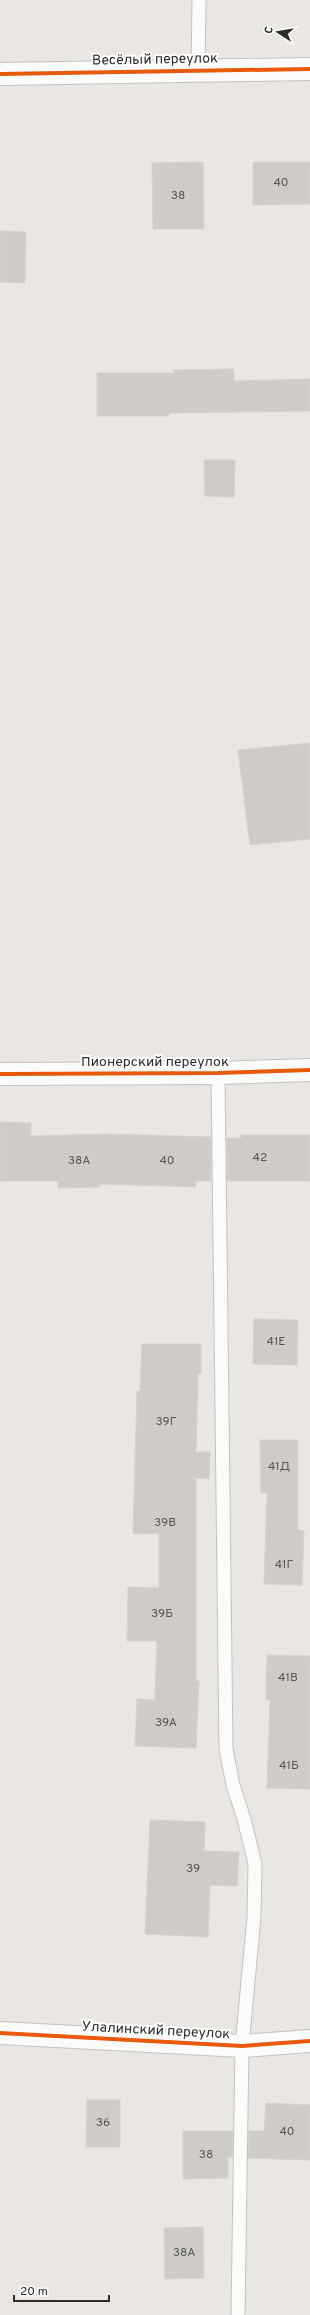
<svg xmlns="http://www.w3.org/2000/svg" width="310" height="2315" font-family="Overpass,sans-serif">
  <rect width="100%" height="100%" fill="#eae6e2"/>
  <g fill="#cfccc8" stroke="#d5d2ce">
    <polygon points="203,162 204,229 153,229 152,163"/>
    <polygon points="253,162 310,162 310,204 253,205"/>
    <polygon points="0,231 26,232 25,283 0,282"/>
    <polygon points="234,369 234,381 310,379 310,411 169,413 169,416 97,416 97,373 174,373 174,370"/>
    <polygon points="204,460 235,460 234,497 205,496"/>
    <polygon points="310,743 310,839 250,845 238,750"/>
    <polygon points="0,1122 31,1123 31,1136 107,1134 211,1137 211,1181 196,1181 196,1187 100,1184 100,1187 58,1188 58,1181 0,1181"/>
    <polygon points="241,1135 310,1135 310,1181 227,1181 227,1138 241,1138"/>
    <polygon points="254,1319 298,1320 297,1365 253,1364"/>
    <polygon points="142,1344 201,1344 201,1374 198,1373 196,1452 210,1452 209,1479 196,1478 196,1681 199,1681 196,1748 135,1746 137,1699 155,1700 157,1641 127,1641 128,1587 159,1588 159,1533 133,1534 137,1391 140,1391"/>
    <polygon points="260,1440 298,1440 298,1530 304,1531 302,1585 264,1584 267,1493 261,1493"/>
    <polygon points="267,1655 310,1656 310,1789 267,1788 270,1700 266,1700"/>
    <polygon points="150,1820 205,1822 204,1851 239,1852 237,1886 210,1885 208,1937 145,1934"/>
    <polygon points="87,2100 120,2100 120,2147 86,2147"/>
    <polygon points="266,2103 310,2105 310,2160 248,2158 249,2131 264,2131"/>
    <polygon points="183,2131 233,2131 232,2157 228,2157 228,2178 183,2179"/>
    <polygon points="203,2227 204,2278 165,2279 164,2228"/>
  </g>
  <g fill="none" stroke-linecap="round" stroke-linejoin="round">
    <defs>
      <g id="lane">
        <polyline points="198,71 199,0"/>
        <polyline points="218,1073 226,1749 233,1785 244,1819 255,1864 254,1917 242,2046 238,2315"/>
      </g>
      <g id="street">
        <polyline points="0,74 310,69"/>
        <polyline points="0,1074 218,1073 310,1070"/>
        <polyline points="0,2033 242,2046 310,2041"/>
      </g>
    </defs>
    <use href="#lane" stroke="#c3c2c3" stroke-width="15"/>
    <use href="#street" stroke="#c3c2c3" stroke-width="24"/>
    <use href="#lane" stroke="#fcfbfb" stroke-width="13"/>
    <use href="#street" stroke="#fcfbfb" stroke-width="22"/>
    <defs>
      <g id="cycleway">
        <polyline points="0,74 310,69"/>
        <polyline points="0,1074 218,1073 310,1070"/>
        <polyline points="0,2033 242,2046 310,2041"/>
      </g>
    </defs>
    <use href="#cycleway" stroke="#fff" stroke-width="6"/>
    <use href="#cycleway" stroke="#e8590c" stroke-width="4"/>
  </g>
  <g text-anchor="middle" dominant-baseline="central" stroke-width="4" stroke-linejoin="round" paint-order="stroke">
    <g font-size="12" fill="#565655">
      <text x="281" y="183">40</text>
      <text x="178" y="196">38</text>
      <text x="260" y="1158">42</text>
      <text x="79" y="1161">38А</text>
      <text x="167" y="1161">40</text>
      <text x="276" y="1342">41Е</text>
      <text x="166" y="1422">39Г</text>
      <text x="279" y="1467">41Д</text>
      <text x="165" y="1523">39В</text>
      <text x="284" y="1565">41Г</text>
      <text x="162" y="1614">39Б</text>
      <text x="288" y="1678">41В</text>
      <text x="166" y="1723">39А</text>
      <text x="289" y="1766">41Б</text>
      <text x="193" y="1869">39</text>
      <text x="103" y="2123">36</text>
      <text x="287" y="2132">40</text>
      <text x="206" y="2155">38</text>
      <text x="184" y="2253">38А</text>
    </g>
    <g font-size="14" fill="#2c2c2c" stroke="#fff">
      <text transform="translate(155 60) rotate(-1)">Весёлый переулок</text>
      <text x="155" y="1062">Пионерский переулок</text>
      <text transform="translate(156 2031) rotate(3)">Улалинский переулок</text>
    </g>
  </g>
  <g transform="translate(278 32) rotate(282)" stroke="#ffffff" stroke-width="3" paint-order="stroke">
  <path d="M0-3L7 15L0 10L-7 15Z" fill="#2c2c2c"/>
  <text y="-6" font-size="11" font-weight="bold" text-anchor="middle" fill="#2c2c2c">С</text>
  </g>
  <path d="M14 2295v6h95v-6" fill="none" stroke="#2c2c2c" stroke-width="2"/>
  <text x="20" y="2295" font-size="12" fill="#2c2c2c" stroke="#ffffff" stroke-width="3" paint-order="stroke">20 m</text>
</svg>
